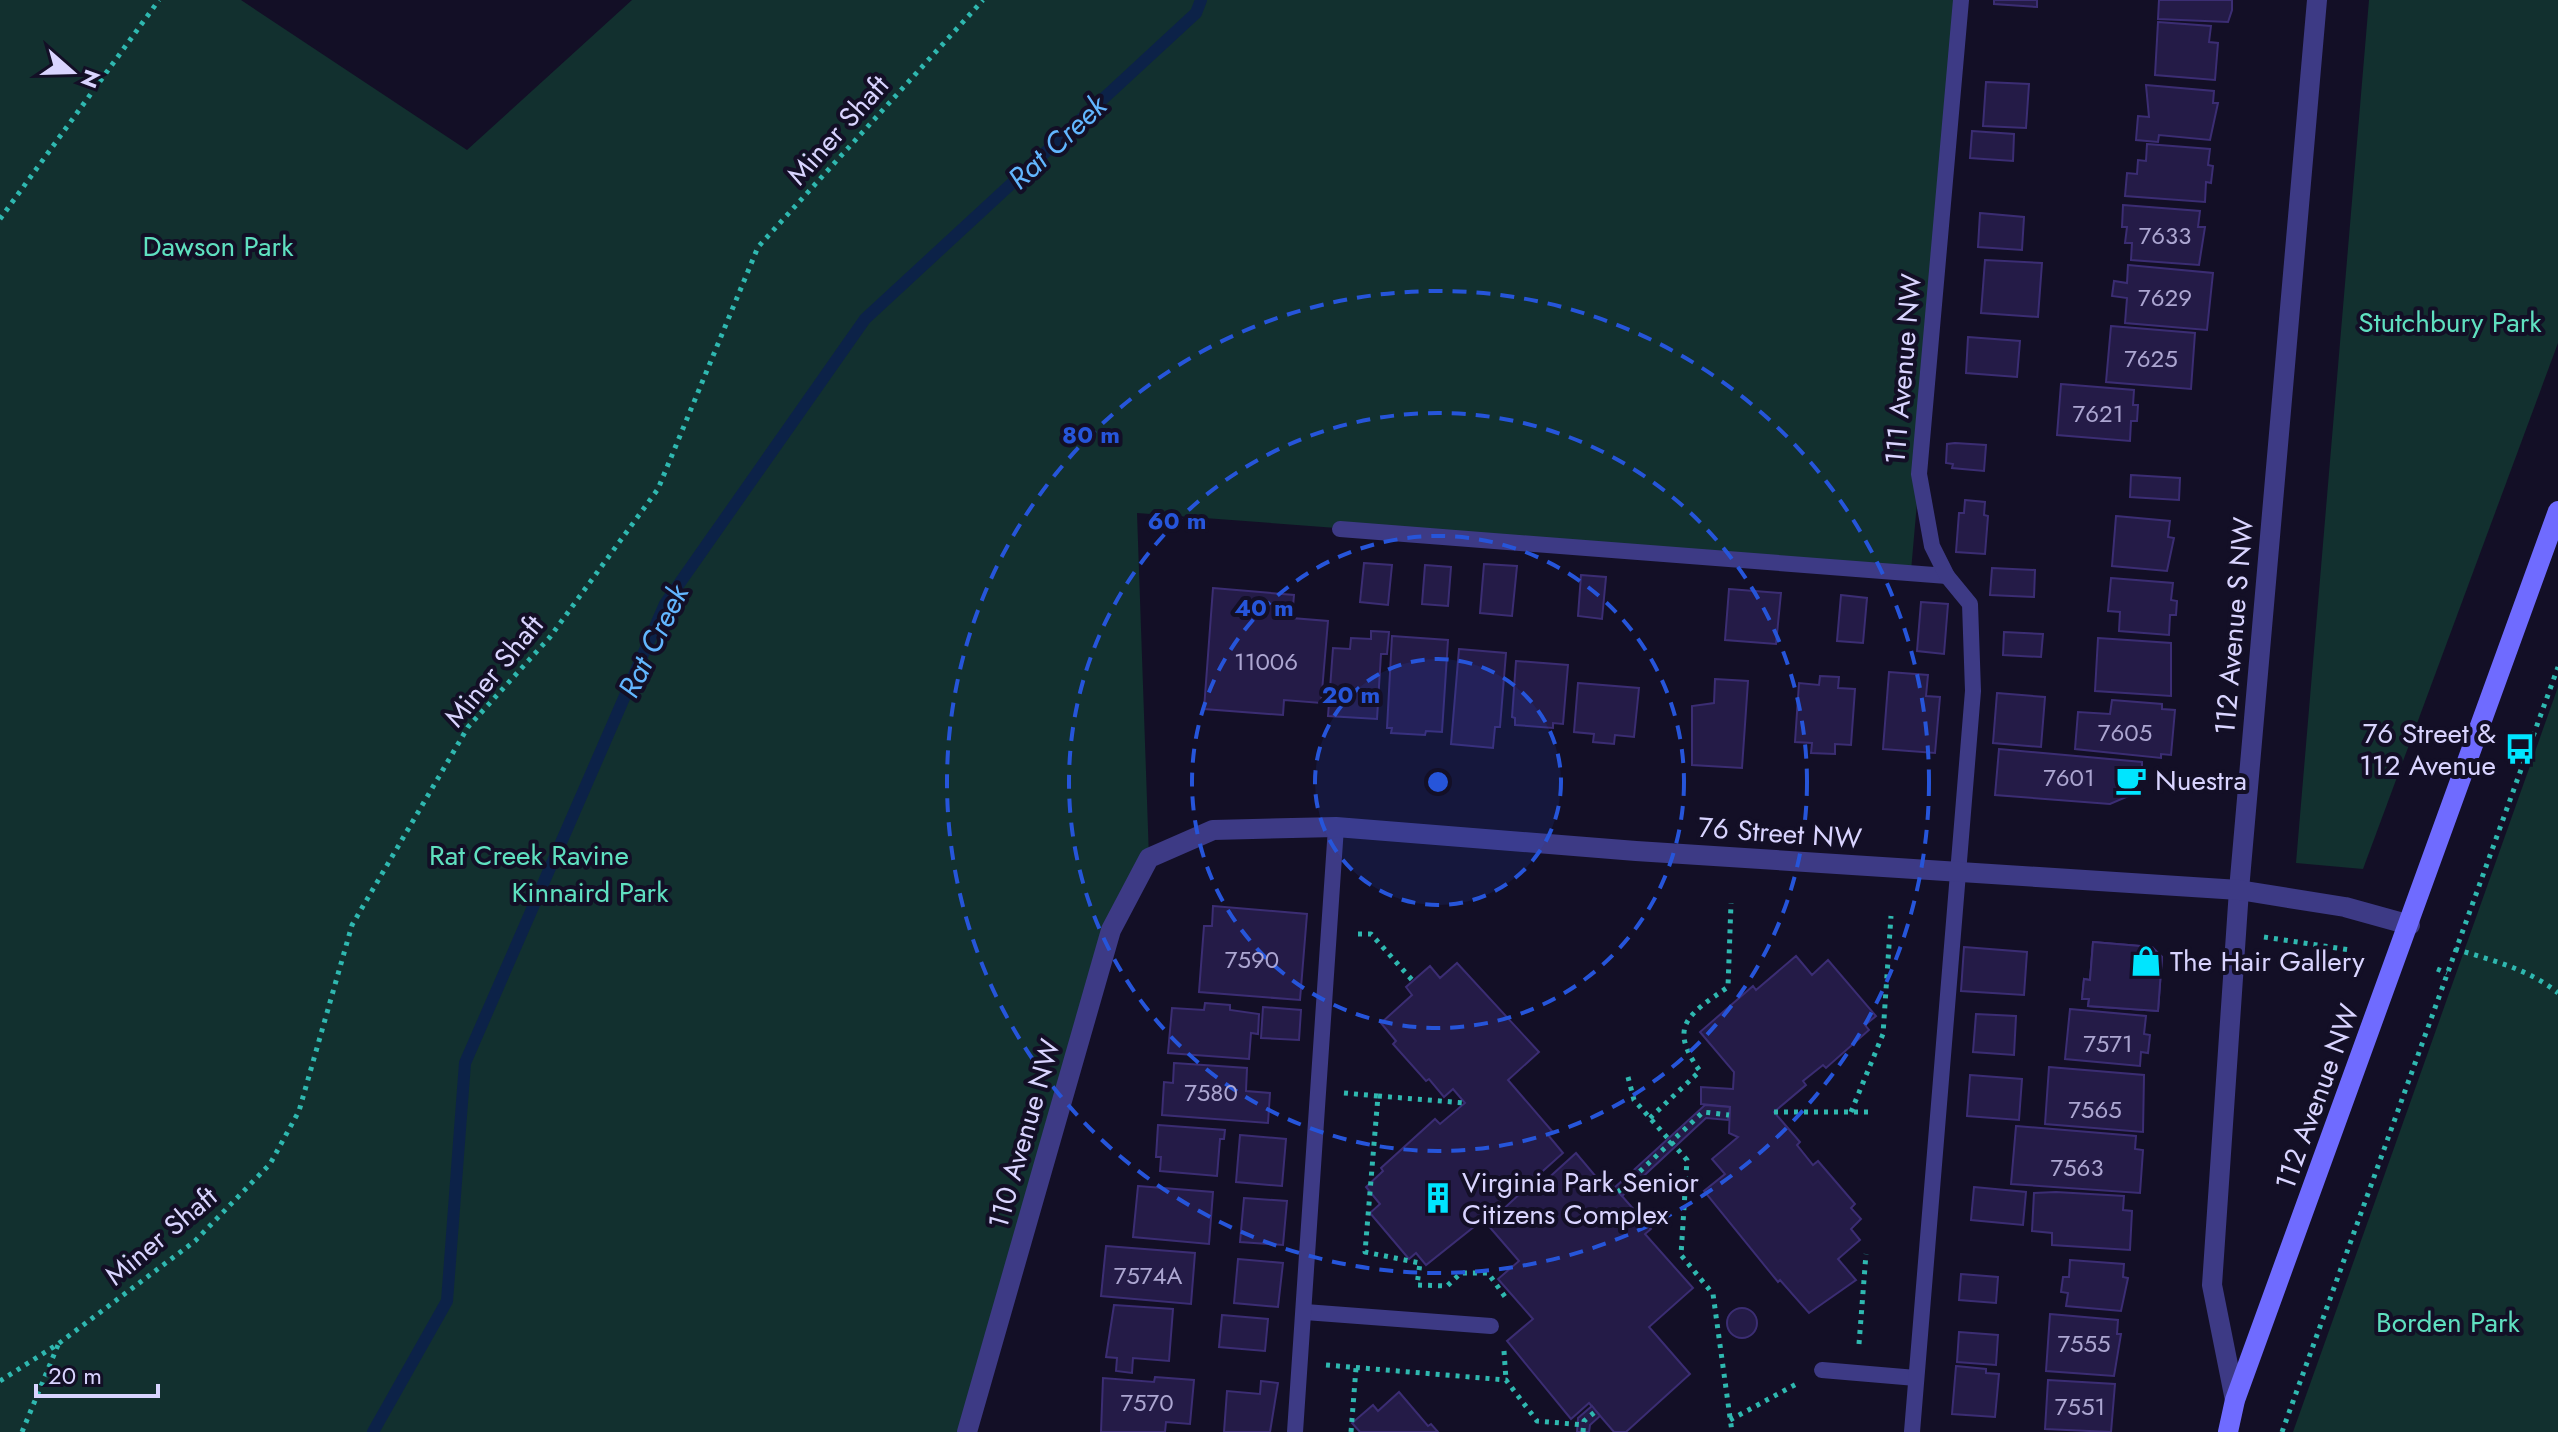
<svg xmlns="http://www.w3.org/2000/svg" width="2558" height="1432" font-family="Jost,sans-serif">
  <rect width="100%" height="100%" fill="#130f26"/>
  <g fill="#12302f">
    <polygon points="0,0 241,0 467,150 632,0 1961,0 1911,571 1137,513 1149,858 1111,930 967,1432 0,1432"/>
    <polygon points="2369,0 2558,0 2558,343 2363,869 2296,863"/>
    <polygon points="2558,687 2558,1432 2293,1432"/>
  </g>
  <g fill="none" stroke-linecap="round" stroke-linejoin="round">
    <polyline stroke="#0c2248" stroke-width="12" points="373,1432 447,1301 465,1063 665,604 865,319 1196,13 1201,0"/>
  </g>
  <g fill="#241b47" stroke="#3b2d73" stroke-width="2">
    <polygon points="1994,0 2037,0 2037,7 1994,4"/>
    <polygon points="2159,0 2232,0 2232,10 2228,22 2158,19"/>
    <polygon points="2158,22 2211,26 2209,42 2218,43 2215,80 2155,75"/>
    <polygon points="1986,82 2029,84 2026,128 1983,126"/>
    <polygon points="2146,85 2214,91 2213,103 2218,103 2210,140 2159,135 2158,142 2136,140 2138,116 2149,117"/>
    <polygon points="1972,131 2014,134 2013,161 1970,158"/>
    <polygon points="2147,144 2210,149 2208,165 2213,166 2211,183 2206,182 2205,202 2125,196 2127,173 2137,174 2138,160 2146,161"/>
    <polygon points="2123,205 2200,211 2198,227 2205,227 2199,265 2131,260 2132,243 2125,243 2127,227 2122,227"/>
    <polygon points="1980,213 2024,217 2022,250 1978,247"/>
    <polygon points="1985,260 2042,263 2038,317 1981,313"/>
    <polygon points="2128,265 2213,273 2207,330 2125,323 2127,298 2112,296 2114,281 2127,283"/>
    <polygon points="2111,326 2195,333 2191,389 2106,382"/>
    <polygon points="1968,337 2020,341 2017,377 1966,373"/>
    <polygon points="2061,384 2134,390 2133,405 2138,405 2137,421 2131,421 2130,441 2057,435"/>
    <polygon points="1955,443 1986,445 1984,471 1952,468 1953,464 1946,463 1947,444"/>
    <polygon points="2131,475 2180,478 2179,500 2130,497"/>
    <polygon points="1965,500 1985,502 1984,515 1988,516 1985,554 1956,552 1959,513 1964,513"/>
    <polygon points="2116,516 2170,521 2168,537 2174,538 2167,571 2112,566"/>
    <polygon points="1364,563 1392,565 1388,605 1360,602"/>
    <polygon points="1484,564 1517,566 1512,616 1480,613"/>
    <polygon points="1425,565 1451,567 1448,606 1422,604"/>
    <polygon points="1992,568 2035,570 2034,597 1990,595"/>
    <polygon points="1581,575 1606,577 1602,619 1578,616"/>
    <polygon points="2111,578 2173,583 2171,600 2177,601 2176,615 2170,615 2169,635 2119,631 2120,612 2108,611"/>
    <polygon points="1213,588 1294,595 1292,618 1328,621 1321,703 1284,700 1283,715 1204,709"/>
    <polygon points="1729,589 1781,593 1776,644 1725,640"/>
    <polygon points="1841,595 1867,598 1863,643 1837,641"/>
    <polygon points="1921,602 1948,604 1944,654 1917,651"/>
    <polygon points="1371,631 1389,632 1387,654 1381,654 1377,719 1328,716 1333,648 1350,649 1351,638 1371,639"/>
    <polygon points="2004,632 2043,634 2041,657 2003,655"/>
    <polygon points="1392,636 1448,640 1442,732 1426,731 1425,735 1391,733 1392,728 1387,728"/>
    <polygon points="2098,638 2171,643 2171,696 2095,691"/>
    <polygon points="1459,649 1506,653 1500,727 1495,727 1493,748 1451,744"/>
    <polygon points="1516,661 1568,665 1563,724 1553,723 1553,728 1515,725 1515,718 1512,717"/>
    <polygon points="1889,672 1928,675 1926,696 1940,697 1935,753 1883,749"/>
    <polygon points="1820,676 1839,677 1838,688 1855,689 1851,745 1835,744 1835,754 1811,753 1812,743 1795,742 1799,683 1819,685"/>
    <polygon points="1715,679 1748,681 1742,768 1692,765 1692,706 1714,703"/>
    <polygon points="1578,683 1639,688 1634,737 1615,735 1614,744 1593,742 1594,734 1574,732"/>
    <polygon points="1997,693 2045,697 2041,747 1993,743"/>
    <polygon points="2112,700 2162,704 2162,709 2175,710 2171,755 2161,754 2161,758 2075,749 2078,712 2110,714"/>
    <polygon points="1999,749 2142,762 2142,774 2131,795 2110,804 1995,795"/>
    <polygon points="1213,906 1307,914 1300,1000 1199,992 1204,926 1212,926"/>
    <polygon points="2093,942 2152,947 2162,957 2158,1011 2088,1006 2089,999 2082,999 2084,979 2090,980"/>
    <polygon points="2093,942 2152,947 2162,957 2158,1011 2088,1006 2089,999 2082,999 2084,979 2090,980"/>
    <polygon points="1964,947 2027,952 2024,995 1961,991"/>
    <polygon points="1796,956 1812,975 1828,960 1876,1016 1865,1025 1869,1030 1826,1068 1823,1065 1803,1081 1806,1085 1774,1112 1800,1142 1797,1145 1813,1165 1818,1161 1855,1204 1851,1208 1861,1219 1851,1229 1860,1240 1838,1259 1856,1280 1809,1313 1780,1280 1778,1282 1704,1191 1725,1174 1712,1159 1738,1137 1729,1133 1730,1107 1701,1104 1701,1087 1733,1089 1734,1072 1700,1032 1753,986 1756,990"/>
    <polygon points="1457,963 1539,1052 1508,1080 1552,1131 1548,1135 1563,1153 1534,1179 1543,1183 1576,1153 1602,1184 1607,1179 1651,1229 1645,1234 1693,1288 1649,1327 1690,1374 1626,1432 1614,1432 1589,1403 1571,1419 1507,1341 1533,1319 1498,1279 1519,1261 1487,1224 1523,1191 1512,1178 1496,1192 1502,1199 1485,1218 1426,1265 1416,1253 1409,1259 1370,1213 1380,1204 1366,1187 1383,1171 1381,1168 1435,1119 1440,1124 1465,1103 1453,1089 1444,1097 1429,1079 1426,1081 1393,1044 1396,1041 1381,1023 1412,995 1406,987 1430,966 1440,978"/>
    <polygon points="1205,1003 1230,1005 1230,1010 1259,1014 1258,1034 1251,1033 1249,1059 1168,1053 1172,1008 1204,1010"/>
    <polygon points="1263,1007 1301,1010 1299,1040 1261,1038"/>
    <polygon points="2070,1009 2146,1016 2144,1034 2150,1035 2148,1053 2141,1052 2140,1066 2065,1059"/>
    <polygon points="1976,1014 2016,1016 2014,1055 1973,1052"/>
    <polygon points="1174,1063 1247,1068 1246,1091 1270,1093 1268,1123 1162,1115 1164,1082 1173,1083"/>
    <polygon points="2049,1067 2144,1075 2143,1132 2045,1124"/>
    <polygon points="1970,1075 2022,1079 2019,1120 1967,1116"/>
    <polygon points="1705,1105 1730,1107 1728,1120 1706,1118 1622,1196 1614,1188"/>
    <polygon points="1158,1125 1225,1130 1224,1139 1220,1139 1217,1176 1160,1171 1161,1157 1156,1157"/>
    <polygon points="2016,1126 2136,1136 2135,1149 2143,1150 2140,1193 2011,1184"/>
    <polygon points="1240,1135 1286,1139 1282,1186 1236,1182"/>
    <polygon points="1138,1186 1213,1192 1209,1244 1133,1237"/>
    <polygon points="1974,1187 2026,1192 2023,1225 1971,1220"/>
    <polygon points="2056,1192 2124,1196 2123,1210 2132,1211 2130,1250 2052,1245 2052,1233 2032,1231 2034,1193"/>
    <polygon points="1244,1198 1287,1201 1283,1245 1240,1242"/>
    <polygon points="1106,1246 1195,1253 1191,1304 1101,1296"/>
    <polygon points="1238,1259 1283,1263 1278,1307 1234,1303"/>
    <polygon points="2070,1260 2124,1264 2123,1277 2128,1278 2121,1311 2066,1306 2068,1293 2061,1292 2063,1277 2069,1277"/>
    <polygon points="1961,1274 1998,1277 1996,1303 1959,1300"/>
    <polygon points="1114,1305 1173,1309 1169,1361 1133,1358 1132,1373 1116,1371 1117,1358 1106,1357"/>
    <circle cx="1742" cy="1323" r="15"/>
    <polygon points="2050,1314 2118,1320 2117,1334 2121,1334 2114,1376 2046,1371"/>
    <polygon points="1222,1315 1268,1319 1265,1351 1219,1347"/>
    <polygon points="1959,1332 1998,1335 1996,1365 1957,1362"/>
    <polygon points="1956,1366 1986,1369 1986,1373 1999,1374 1995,1417 1952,1414"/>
    <polygon points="1155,1377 1194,1380 1190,1424 1166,1422 1165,1432 1101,1432 1103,1378 1154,1382"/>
    <polygon points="2048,1380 2115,1384 2111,1432 2045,1429"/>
    <polygon points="1261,1381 1278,1383 1270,1432 1224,1432 1227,1391 1260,1394"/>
    <polygon points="1399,1392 1428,1426 1431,1424 1438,1432 1360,1432 1352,1423 1373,1405 1378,1411"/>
    <polygon points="1592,1406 1600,1416 1590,1425 1589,1432 1577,1432 1578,1418"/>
  </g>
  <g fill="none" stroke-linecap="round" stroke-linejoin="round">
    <g stroke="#2fb8b0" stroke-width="5" stroke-dasharray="4 6" stroke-linecap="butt">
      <polyline points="0,219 159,0"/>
      <polyline points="1358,934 1371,934 1413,981"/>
      <polyline points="2264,937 2350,950"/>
      <path d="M2455 949C2491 960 2529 969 2558 993"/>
      <polyline points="2437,969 2447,973"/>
      <polyline points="1628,1077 1634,1100 1687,1160 1681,1255 1713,1294 1732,1432"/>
      <polyline points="1344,1093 1378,1096 1365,1252 1420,1263 1417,1285 1447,1286 1461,1273 1488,1273 1508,1301"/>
      <polyline points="1378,1096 1465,1103"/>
      <polyline points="1774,1112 1872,1112"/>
      <polyline points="1851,1112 1883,1034 1891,916"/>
      <path d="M1650 1118 1700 1071C1667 1026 1689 1014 1728 987L1731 903"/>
      <polyline points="1618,1192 1703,1112 1729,1115"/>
      <polyline points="1859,1344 1866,1254"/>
      <polyline points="1504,1351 1506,1380"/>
      <polyline points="1326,1365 1506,1380 1537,1421 1584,1425"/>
      <polyline points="0,1381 58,1344 195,1241 270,1164 299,1111 352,925 468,727 550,637 658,489 758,247 983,0"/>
      <polyline points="1730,1420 1800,1382"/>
      <polyline points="22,1432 58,1345"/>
      <polyline points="1351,1432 1356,1368"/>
      <polyline points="1583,1432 1584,1421 1596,1411"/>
      <polyline points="2282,1432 2558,667"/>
    </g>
    <g stroke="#3d3a85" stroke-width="16">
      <polyline points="1340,529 1947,576"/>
      <polyline points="1305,1312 1491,1326"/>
      <polyline points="1822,1370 1916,1378"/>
      <polyline points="1295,1432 1336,827"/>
      <polyline points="1912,1432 1973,691 1970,604 1947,576 1932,546 1919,474 1961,0"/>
    </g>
    <g stroke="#3d3a85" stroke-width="20">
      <polyline points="2235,1400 2212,1285 2239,890 2317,0"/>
      <polyline points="967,1432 1111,930 1149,858 1213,830 1336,827 1636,851 2239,890 2345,907 2410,925"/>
    </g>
    <polyline stroke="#6f6bff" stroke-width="20" points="2228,1432 2235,1400 2558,511"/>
  </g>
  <circle cx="1438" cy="782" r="123" fill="#2655da" fill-opacity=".12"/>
  <g fill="none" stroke="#2655da" stroke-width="4" stroke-dasharray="14 10">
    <circle cx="1438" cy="782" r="123"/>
    <circle cx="1438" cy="782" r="246"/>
    <circle cx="1438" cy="782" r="369"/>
    <circle cx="1438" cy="782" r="491"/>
  </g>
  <defs>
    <symbol id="bus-bare" viewBox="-9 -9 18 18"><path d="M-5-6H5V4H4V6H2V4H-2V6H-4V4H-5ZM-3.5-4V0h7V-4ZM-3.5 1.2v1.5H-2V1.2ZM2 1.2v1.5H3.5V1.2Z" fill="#00e5ff" stroke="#130f26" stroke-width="2.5" paint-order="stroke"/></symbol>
    <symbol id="cafe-bare" viewBox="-9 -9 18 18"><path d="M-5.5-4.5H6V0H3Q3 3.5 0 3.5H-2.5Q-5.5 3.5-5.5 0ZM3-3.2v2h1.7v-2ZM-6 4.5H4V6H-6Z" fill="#00e5ff" stroke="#130f26" stroke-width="2.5" paint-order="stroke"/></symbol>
    <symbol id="shop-bare" viewBox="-9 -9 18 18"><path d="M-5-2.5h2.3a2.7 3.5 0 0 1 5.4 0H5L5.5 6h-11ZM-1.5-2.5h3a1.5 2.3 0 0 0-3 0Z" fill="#00e5ff" stroke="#130f26" stroke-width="2.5" paint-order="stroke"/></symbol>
    <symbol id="building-bare" viewBox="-9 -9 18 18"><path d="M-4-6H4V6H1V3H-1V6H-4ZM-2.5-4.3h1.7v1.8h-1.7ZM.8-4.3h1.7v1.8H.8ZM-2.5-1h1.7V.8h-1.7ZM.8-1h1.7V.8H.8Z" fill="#00e5ff" stroke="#130f26" stroke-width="2.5" paint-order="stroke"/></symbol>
  </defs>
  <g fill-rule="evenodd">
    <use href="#bus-bare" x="2498" y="727" width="44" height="44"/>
    <use href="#cafe-bare" x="2109" y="758" width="44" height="44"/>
    <use href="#shop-bare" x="2124" y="939" width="44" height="44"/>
    <use href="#building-bare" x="1416" y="1176" width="44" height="44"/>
  </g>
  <g text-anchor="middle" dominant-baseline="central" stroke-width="8" stroke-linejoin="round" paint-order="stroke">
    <g font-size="24" fill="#aca6d1">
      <text x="2165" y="235">7633</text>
      <text x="2165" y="297">7629</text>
      <text x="2151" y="358">7625</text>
      <text x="2098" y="413">7621</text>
      <text x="1266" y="661">11006</text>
      <text x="2125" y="732">7605</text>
      <text x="2069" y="777">7601</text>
      <text x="1252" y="959">7590</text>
      <text x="2108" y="1043">7571</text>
      <text x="1211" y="1092">7580</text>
      <text x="2095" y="1109">7565</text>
      <text x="2077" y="1167">7563</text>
      <text x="1148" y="1275">7574A</text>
      <text x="2084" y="1343">7555</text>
      <text x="1147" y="1402">7570</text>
      <text x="2080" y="1406">7551</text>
    </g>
    <g font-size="28" fill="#d9d4ff" stroke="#130f26">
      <text transform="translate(838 130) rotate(-48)">Miner Shaft</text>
      <text transform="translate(1903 369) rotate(-85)">111 Avenue NW</text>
      <text transform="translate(2234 626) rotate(-85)">112 Avenue S NW</text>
      <text transform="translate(494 671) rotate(-50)">Miner Shaft</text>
      <text transform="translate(1780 833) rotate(4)">76 Street NW</text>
      <text transform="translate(2317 1097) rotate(-70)">112 Avenue NW</text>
      <text transform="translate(1024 1134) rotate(-74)">110 Avenue NW</text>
      <text transform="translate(161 1236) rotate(-40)">Miner Shaft</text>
    </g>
    <g font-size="28" fill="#5fe0c0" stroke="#130f26">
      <text x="218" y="246">Dawson Park</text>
      <text x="2450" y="322">Stutchbury Park</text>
      <text x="529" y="855">Rat Creek Ravine</text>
      <text x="590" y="892">Kinnaird Park</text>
      <text x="2448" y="1322">Borden Park</text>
    </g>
    <g font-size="28" fill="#d9d4ff" stroke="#130f26" text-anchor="start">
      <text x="2496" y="733" text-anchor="end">76 Street &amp;<tspan x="2496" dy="32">112 Avenue</tspan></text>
      <text x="2155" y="780">Nuestra</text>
      <text x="2170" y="961">The Hair Gallery</text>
      <text x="1462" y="1182">Virginia Park Senior<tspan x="1462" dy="32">Citizens Complex</tspan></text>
    </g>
    <g font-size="30" font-style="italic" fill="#62b6ff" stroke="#130f26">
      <text transform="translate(1057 142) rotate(-43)">Rat Creek</text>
      <text transform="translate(653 641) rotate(-64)">Rat Creek</text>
    </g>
  </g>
  <circle cx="1438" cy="782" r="12" fill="#2655da" stroke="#130f26" stroke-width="4"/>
  <g font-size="24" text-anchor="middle" font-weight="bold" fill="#2655da" stroke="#130f26" stroke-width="8" stroke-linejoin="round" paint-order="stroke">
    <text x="1091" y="443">80 m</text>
    <text x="1177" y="529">60 m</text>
    <text x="1264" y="616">40 m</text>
    <text x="1351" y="703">20 m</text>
  </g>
  <g transform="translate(72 72) rotate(110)" stroke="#130f26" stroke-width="6" paint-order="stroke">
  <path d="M0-6L14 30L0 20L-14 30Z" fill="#d9d4ff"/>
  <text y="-12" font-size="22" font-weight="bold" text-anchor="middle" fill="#d9d4ff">N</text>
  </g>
  <path d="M36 1384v12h122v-12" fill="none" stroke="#d9d4ff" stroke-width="4"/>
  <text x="48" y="1384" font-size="24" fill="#d9d4ff" stroke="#130f26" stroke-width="6" paint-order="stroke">20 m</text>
</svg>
